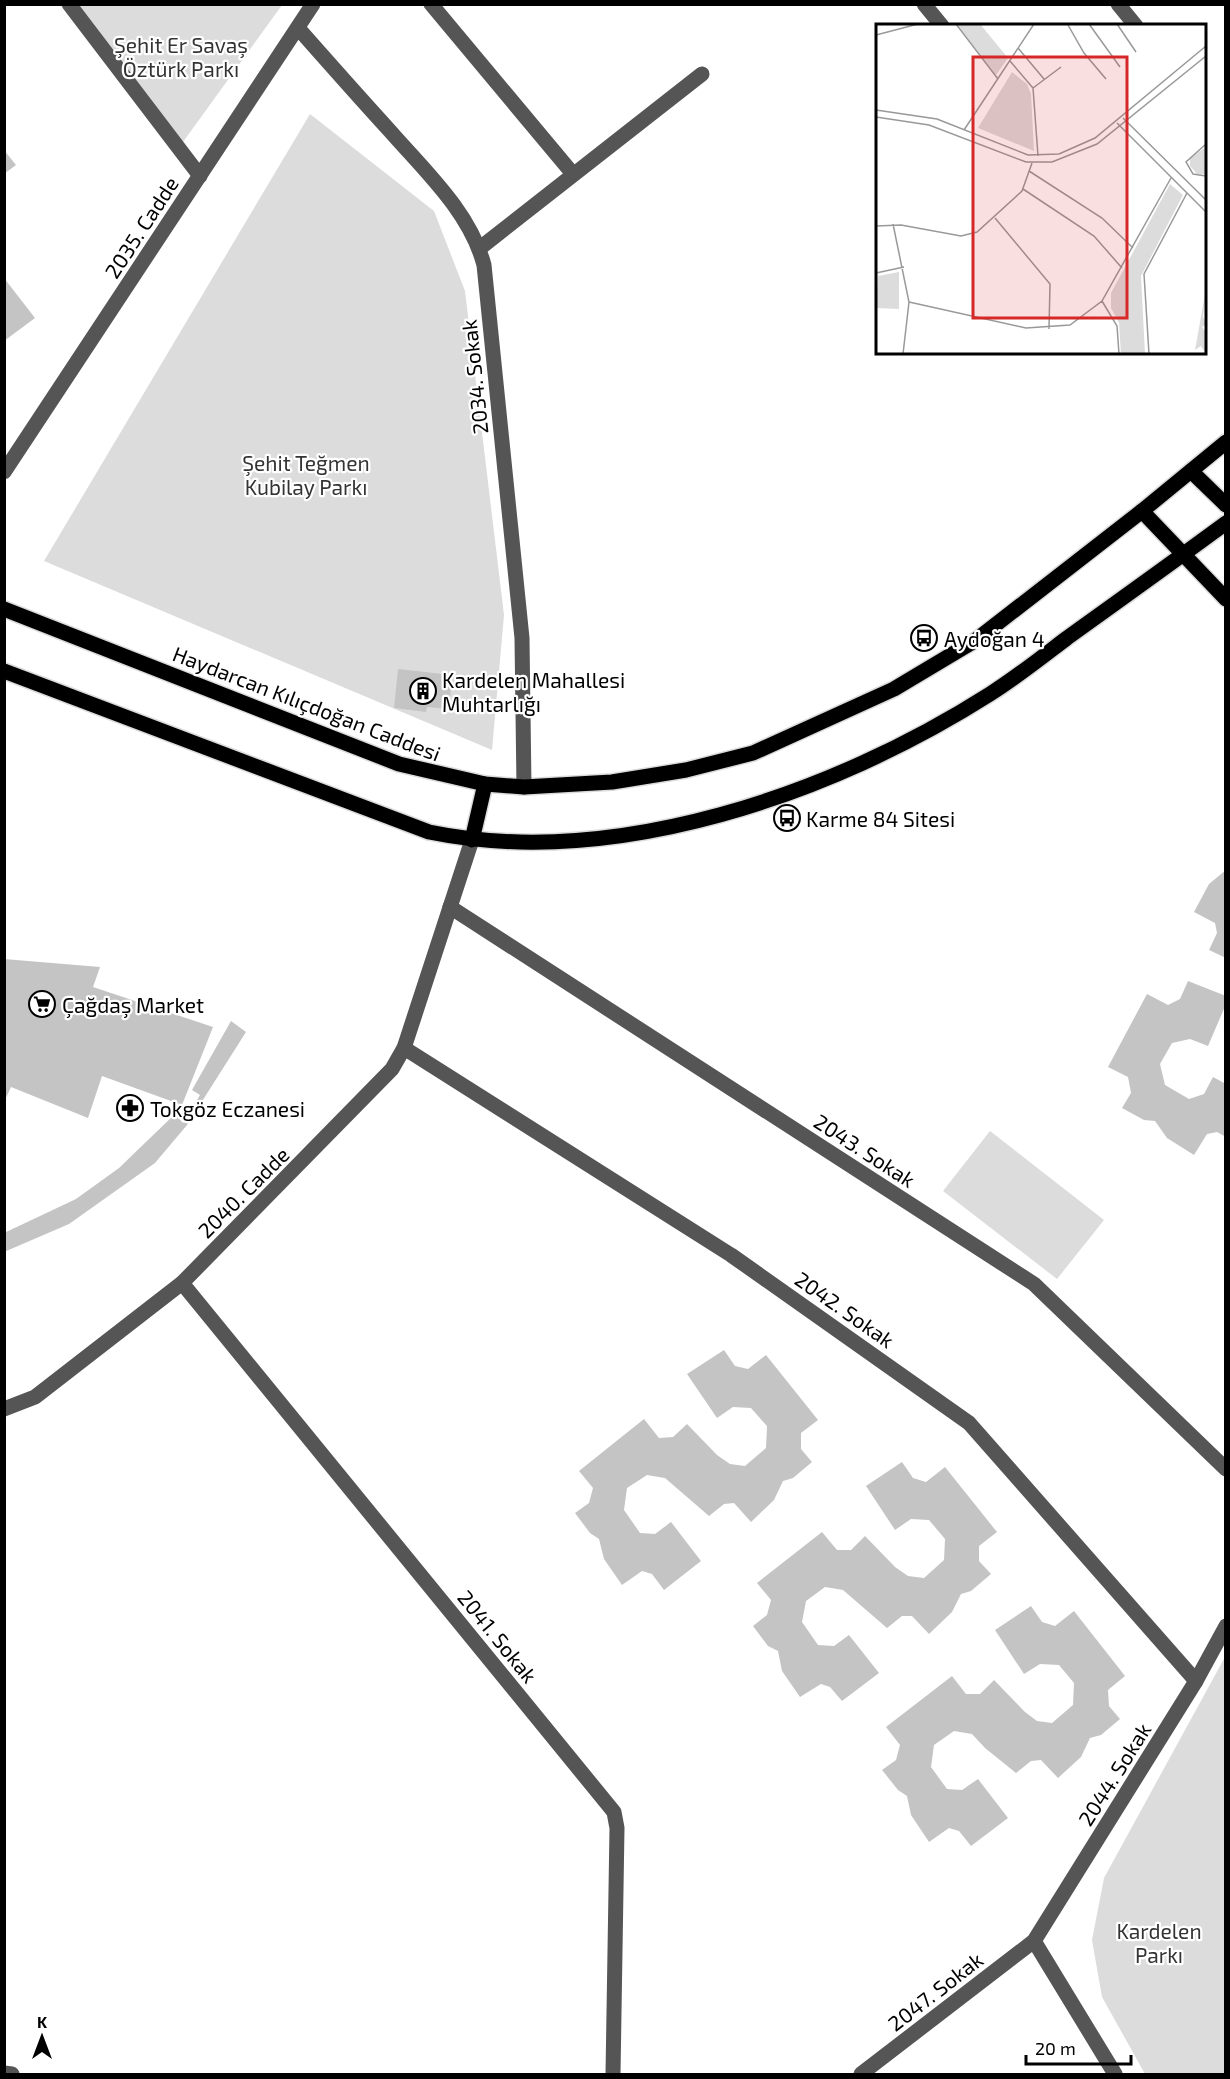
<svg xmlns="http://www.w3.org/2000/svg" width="1230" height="2079" font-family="'Exo 2',sans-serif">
  <rect width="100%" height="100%" fill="#fff"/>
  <g fill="#dcdcdc">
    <polygon points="77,5 282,5 183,142"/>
    <polygon points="310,114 434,211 465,291 504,615 492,750 44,561"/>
    <polygon points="990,1131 1104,1220 1057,1279 943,1191"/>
    <polygon points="1225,1657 1225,2074 1145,2074 1102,1997 1092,1940 1104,1878"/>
  </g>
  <g fill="#c4c4c4">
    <polygon points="4,150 16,165 4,174"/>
    <polygon points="4,278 35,318 4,341"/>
    <polygon points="398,669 452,675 449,709 427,707 426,712 394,708"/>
    <polygon points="1226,870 1226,958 1209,950 1217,933 1215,923 1194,912 1209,884"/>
    <polygon points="4,959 100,967 93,987 213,1027 182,1105 102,1076 88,1118 11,1087 4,1102"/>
    <polygon points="1188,981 1226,996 1226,1004 1208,1046 1190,1039 1172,1043 1160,1064 1165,1085 1189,1099 1204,1094 1213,1077 1226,1084 1226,1137 1217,1132 1207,1134 1194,1155 1167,1138 1155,1121 1144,1120 1122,1108 1131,1093 1128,1077 1108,1067 1147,994 1168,1005 1180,999"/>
    <polygon points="231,1021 246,1032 187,1125 155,1163 69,1224 4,1252 4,1233 76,1199 119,1168 175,1114 183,1123 200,1095 192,1090"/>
    <polygon points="724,1350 735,1366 748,1369 766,1355 818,1420 801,1433 801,1449 812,1462 793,1478 783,1481 774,1500 751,1522 734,1503 724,1504 709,1516 665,1478 647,1475 627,1488 624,1510 640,1533 655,1534 671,1522 701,1561 664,1590 652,1574 642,1571 622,1585 604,1559 599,1539 590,1533 575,1513 589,1503 593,1488 579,1471 644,1419 659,1438 673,1437 687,1424 717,1455 730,1464 745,1466 766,1448 767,1426 751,1408 733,1407 717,1418 687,1374"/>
    <polygon points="902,1462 913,1478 926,1482 945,1467 997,1532 979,1546 979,1561 991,1574 971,1591 961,1594 952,1612 929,1634 912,1616 902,1616 887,1628 843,1590 825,1587 806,1601 802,1622 818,1645 834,1646 849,1635 879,1673 842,1701 830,1687 821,1684 800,1697 782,1671 778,1651 768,1646 753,1626 767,1615 771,1600 757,1583 822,1532 837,1550 851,1550 865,1536 895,1567 908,1576 924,1578 944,1560 945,1539 929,1520 911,1519 895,1530 866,1486"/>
    <polygon points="1031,1606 1042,1622 1055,1626 1074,1611 1125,1676 1108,1690 1109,1706 1120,1719 1101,1735 1090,1738 1081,1757 1058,1778 1041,1760 1031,1761 1016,1773 985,1748 972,1734 954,1731 934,1745 931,1767 947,1789 962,1790 978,1779 1008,1818 971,1846 959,1831 949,1828 929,1842 911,1815 907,1796 898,1790 882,1770 896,1760 900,1745 886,1727 952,1676 966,1694 980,1694 994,1680 1025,1712 1037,1721 1052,1723 1073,1705 1074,1683 1059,1665 1040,1664 1024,1674 995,1630"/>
  </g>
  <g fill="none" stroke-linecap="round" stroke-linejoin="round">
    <defs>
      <g id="major">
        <polyline points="1191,471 1226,505"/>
        <polyline points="1142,511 1226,599"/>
        <polyline points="4,609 399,764 485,784 524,787 612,782 686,770 753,753 894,689 976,640 1142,511 1226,442"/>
        <path d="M4 671 429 832C615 870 833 794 990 694 1017 677 1042 657 1067 638 1120 600 1173 562 1226 523"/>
        <polyline points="472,840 485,784"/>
      </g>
    </defs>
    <use href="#major" stroke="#dbdbdb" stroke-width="18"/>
    <g stroke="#555" stroke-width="15">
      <polyline points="69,4 200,176"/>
      <polyline points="431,4 573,174"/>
      <polyline points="924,4 942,26"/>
      <polyline points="1118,4 1136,26"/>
      <path d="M298 28C328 62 359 97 390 131 425 171 470 212 484 265L522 638 524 787"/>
      <polyline points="480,248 702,74"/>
      <polyline points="4,472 313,4"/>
      <polyline points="450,907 1034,1284 1226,1469"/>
      <polyline points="404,1048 731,1255 969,1423 1196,1681"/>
      <polyline points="182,1283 614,1812 617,1828 613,2074"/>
      <polyline points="4,1409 35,1397 182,1283 392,1069 404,1048 472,840"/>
      <polyline points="1034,1941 1115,2074"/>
      <polyline points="4,2073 12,2074"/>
      <polyline points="861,2074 1034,1941 1196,1681 1226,1626"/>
    </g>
    <use href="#major" stroke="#000" stroke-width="15"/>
  </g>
  <defs>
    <symbol id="bus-ring" viewBox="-11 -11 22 22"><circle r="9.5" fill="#fff" stroke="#000" stroke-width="1.5"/><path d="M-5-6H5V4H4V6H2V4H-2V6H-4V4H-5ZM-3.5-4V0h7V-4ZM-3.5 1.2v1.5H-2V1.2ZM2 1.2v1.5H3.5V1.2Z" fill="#000"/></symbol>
    <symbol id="building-ring" viewBox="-11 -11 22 22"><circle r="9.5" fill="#fff" stroke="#000" stroke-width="1.5"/><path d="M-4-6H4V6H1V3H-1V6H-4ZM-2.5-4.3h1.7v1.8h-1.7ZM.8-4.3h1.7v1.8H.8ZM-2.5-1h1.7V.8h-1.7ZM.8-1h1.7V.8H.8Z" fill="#000"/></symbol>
    <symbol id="supermarket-ring" viewBox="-11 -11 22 22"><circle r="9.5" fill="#fff" stroke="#000" stroke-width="1.5"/><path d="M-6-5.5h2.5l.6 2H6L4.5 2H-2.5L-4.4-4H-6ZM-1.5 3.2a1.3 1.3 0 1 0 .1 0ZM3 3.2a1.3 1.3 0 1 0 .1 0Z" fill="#000"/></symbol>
    <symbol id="pharmacy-ring" viewBox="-11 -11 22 22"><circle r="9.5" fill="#fff" stroke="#000" stroke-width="1.5"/><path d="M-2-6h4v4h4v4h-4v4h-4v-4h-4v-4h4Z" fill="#000"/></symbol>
  </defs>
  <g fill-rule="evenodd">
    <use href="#bus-ring" x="909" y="623" width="30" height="30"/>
    <use href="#building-ring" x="408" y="676" width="30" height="30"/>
    <use href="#bus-ring" x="772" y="803" width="30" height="30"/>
    <use href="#supermarket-ring" x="27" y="989" width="30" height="30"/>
    <use href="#pharmacy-ring" x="115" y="1093" width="30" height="30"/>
  </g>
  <g text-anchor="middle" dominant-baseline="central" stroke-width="4.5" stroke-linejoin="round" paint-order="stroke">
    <g font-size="21" fill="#333" stroke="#fff">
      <text x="181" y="44">Şehit Er Savaş<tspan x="181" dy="24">Öztürk Parkı</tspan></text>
      <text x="306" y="462">Şehit Teğmen<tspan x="306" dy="24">Kubilay Parkı</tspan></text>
      <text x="1159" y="1930">Kardelen<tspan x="1159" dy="24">Parkı</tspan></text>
    </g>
    <g font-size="21" fill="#000" stroke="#fff">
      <text transform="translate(141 227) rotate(-57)">2035. Cadde</text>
      <text transform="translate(474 377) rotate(-96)">2034. Sokak</text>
      <text transform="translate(307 703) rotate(21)">Haydarcan Kılıçdoğan Caddesi</text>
      <text transform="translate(865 1150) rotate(33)">2043. Sokak</text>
      <text transform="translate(243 1192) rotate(-45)">2040. Cadde</text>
      <text transform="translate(845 1309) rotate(35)">2042. Sokak</text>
      <text transform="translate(498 1636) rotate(51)">2041. Sokak</text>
      <text transform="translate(1114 1774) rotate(-58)">2044. Sokak</text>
      <text transform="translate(935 1991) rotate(-38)">2047. Sokak</text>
    </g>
    <g font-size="21" fill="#000" stroke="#fff" text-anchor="start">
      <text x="944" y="638">Aydoğan 4</text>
      <text x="442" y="679">Kardelen Mahallesi<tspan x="442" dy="24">Muhtarlığı</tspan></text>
      <text x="806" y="818">Karme 84 Sitesi</text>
      <text x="62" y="1004">Çağdaş Market</text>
      <text x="150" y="1108">Tokgöz Eczanesi</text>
    </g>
  </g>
  <g transform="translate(876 24)">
    <rect width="330" height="330" fill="#fff"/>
    <path d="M81 0H104L132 34 120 51ZM136 48 151 60 155 70 158 127 102 104ZM330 123V150H321L314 142V134ZM294 160 307 171 265 252 269 330H245L243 299 235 284V269ZM23 248V285L0 284 2 252ZM330 265 327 293 330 300 326 303 330 309V330L325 322 319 326Z" fill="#dcdcdc"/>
    <path fill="none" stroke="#999" stroke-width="1.5" d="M80 0 122 55M213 0 244 43M241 0 260 28M192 1 208 29 230 55M0 11 42 0M142 24 168 55M134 37 157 64 162 132M157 64 185 43M0 86 61 95 152 131 183 130 219 114 330 22M0 93 53 101 150 138H176L221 120 330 32M247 94 330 176M241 99 330 188M88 106 158 0M330 120 310 138 317 150 330 152M153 147 226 194 257 224M147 165 218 212 246 244M119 194 174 260 173 305M17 200 33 278 27 330M0 202 25 201 85 212 101 208 146 167 156 139M0 249 28 243M226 277 241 302 243 330M33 278 150 304 194 301 226 277 295 154M273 330 268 250 311 169"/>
    <path fill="#d62828" fill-opacity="0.15" stroke="#d62828" stroke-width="3" d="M97 33H251V294H97Z"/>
    <rect width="330" height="330" fill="none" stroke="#000" stroke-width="3"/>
  </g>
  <rect width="1230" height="2079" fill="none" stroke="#000000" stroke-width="12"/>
  <g transform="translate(42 2037)" stroke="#ffffff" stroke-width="4.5" paint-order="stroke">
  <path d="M0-4.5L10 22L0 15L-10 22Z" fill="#000000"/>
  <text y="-9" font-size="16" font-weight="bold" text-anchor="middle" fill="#000000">K</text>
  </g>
  <path d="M1026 2055v9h105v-9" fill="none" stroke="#000000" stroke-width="3"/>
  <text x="1035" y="2055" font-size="18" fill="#000000" stroke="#ffffff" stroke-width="4.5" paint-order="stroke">20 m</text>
</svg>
